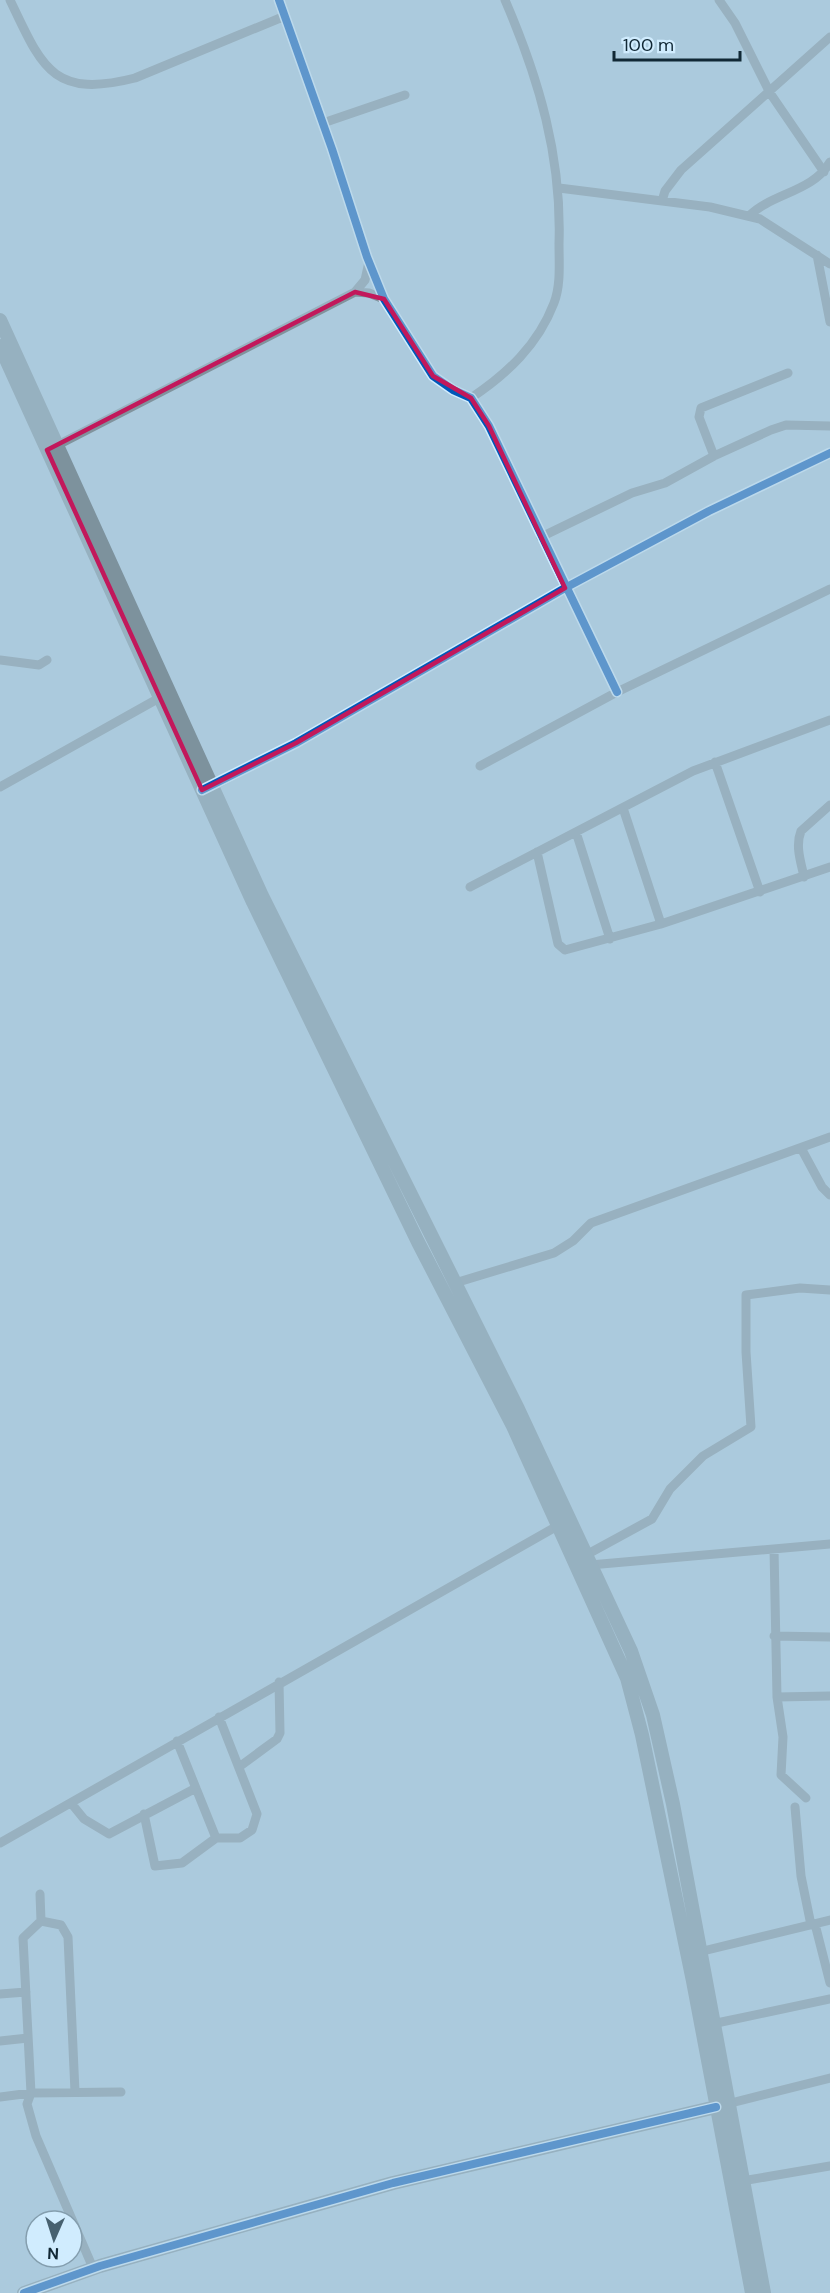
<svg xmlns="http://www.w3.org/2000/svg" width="830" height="2293" viewBox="0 0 830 2293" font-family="'DM Sans',sans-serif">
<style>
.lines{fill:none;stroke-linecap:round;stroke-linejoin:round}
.street{stroke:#81939d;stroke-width:9}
.secondary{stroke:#7d929d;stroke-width:14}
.cycleway-casing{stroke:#d0ecfe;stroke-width:11}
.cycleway{stroke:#0057b8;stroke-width:8}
.marked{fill:none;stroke:#c2185b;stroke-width:4.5;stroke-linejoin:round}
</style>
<rect width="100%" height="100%" fill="#accadd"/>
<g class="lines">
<path class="street" d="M10 0C42 67 52 99 135 78L285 16
M279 0 332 149 367 257 384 299 433 376 453 390 471 398 489 426 617 692
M719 0 735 23 770 93 824 172
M323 123 405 95
M559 188 710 207 760 219 830 264
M662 201 665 191 681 170 830 37
M749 216C772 193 813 192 830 162
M817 255 830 322
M355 292 365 280 369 262
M471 398C507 374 538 345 554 303 561 285 559 263 559 244 562 157 539 79 505 0
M52 448 355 292 369 293 384 299
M714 456 699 417 701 408 788 373
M541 537 632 493 665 483 714 456 771 430 786 425 830 426
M0 660 39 665 47 660
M715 762 760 892
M480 766 617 692 830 589
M0 787 161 697
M209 788 296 743 565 588 709 511 830 453
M623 808 661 924
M576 832 610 939
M537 852 558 944 565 950 661 924 830 867
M804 877C801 862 795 846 801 831L830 805
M470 887 693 771 830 720
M801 1148 822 1187 830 1195
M455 1283 554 1253 573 1241 591 1223 830 1137
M774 1549 777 1697 783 1737 781 1775 806 1798
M586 1555 652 1519 670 1489 703 1456 751 1427 746 1352V1295L800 1288 830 1290
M590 1565 830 1544
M774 1636 830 1637
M777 1697 830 1696
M177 1741 216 1838
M239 1767 277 1739 280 1733 279 1682
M71 1803 84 1819 109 1834 196 1788
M795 1807 801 1876 811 1925
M144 1814 155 1866 182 1863 216 1838H240L252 1830 257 1814 219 1717
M0 1843 559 1525
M40 1894 41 1921
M41 1921 23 1938 31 2093 27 2104 36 2136 93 2268
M41 1921 61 1925 68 1937 75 2092
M815 1924 830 1983
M699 1952 830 1920
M0 1994 26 1992
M712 2024 830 1999
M0 2041 28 2038
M0 2097 31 2093 121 2092
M727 2104 830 2078
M742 2181 830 2166"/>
<path class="secondary" d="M0 320 262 896 518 1409 631 1651 653 1715 673 1804 764 2293
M0 346 253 902 418 1242 513 1426 627 1678 642 1735 693 1981 752 2293
M24 2293 100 2266 393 2183 716 2107"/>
<g class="cycleway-casing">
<path id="cycleway" d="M279 0 332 149 367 257 384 299 433 376 453 390 471 398 489 426 617 692
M202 790 296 743 565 588 709 511 830 453
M24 2293 100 2266 393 2183 716 2107"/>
</g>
<use href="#cycleway" class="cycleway"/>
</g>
<path d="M0 0H830V2293H0ZM355 292 384 299 433 376 471 398 489 426 565 588 296 743 202 790 47 450Z" fill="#accadd" fill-opacity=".55" fill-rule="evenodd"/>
<path class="marked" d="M355 292 384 299 433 376 471 398 489 426 565 588 296 743 202 790 47 450Z"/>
<g transform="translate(54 2239) rotate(183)"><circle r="28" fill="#d0ecfe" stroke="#849eae" stroke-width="1.5"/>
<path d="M0-4.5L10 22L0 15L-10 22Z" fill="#476170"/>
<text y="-9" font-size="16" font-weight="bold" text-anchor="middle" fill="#112835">N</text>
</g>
<path d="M614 51v9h126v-9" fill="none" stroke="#112835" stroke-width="3"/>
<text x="623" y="51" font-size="18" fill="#112835" stroke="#d0ecfe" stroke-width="4.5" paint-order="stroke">100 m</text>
</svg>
